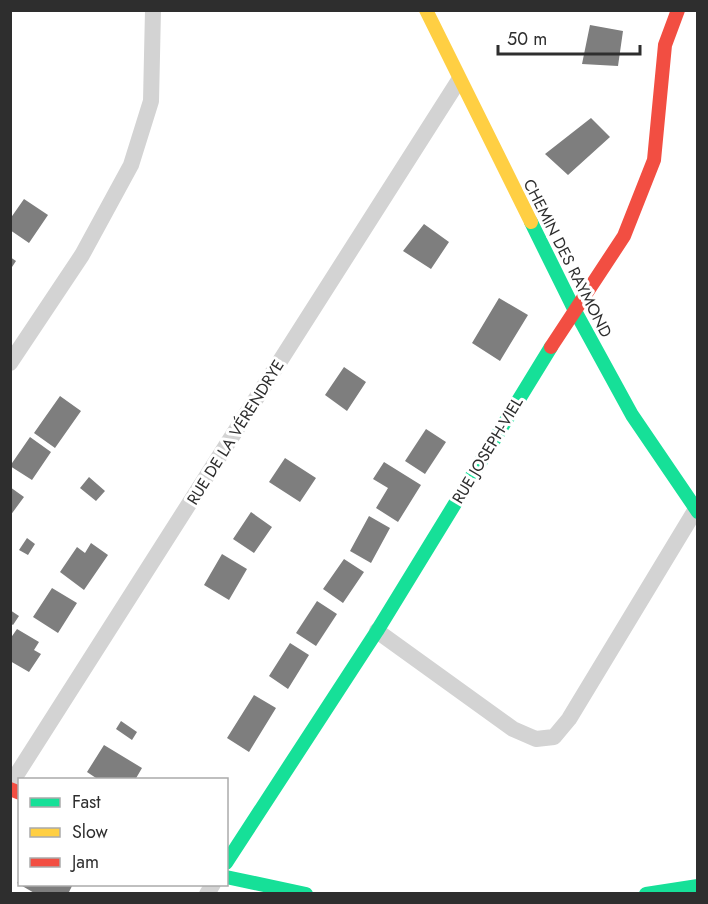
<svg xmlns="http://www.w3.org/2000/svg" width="708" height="904" viewBox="0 0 708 904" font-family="Jost,sans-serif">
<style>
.building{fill:#7e7e7e}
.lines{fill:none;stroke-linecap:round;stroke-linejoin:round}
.street{stroke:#d3d3d3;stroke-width:16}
.fast{stroke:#16e098;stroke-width:14}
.slow{stroke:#ffcf43;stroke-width:14}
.jam{stroke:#f24e42;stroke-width:14}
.labels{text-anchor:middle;stroke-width:6;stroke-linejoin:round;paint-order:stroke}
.street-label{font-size:16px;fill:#2e2e2e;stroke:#fff}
</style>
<rect width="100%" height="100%" fill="#fff"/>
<path class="building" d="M590 25 623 31 618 66 582 64Z
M591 118 610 137 568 175 545 154Z
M24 199 48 215 29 243 10 230V219Z
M424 224 449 242 431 269 403 251Z
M10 257 16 261 10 270Z
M499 298 528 315 500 361 472 343Z
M344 367 366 382 347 411 325 395Z
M60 396 81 411 55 448 34 433Z
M426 429 446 442 425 474 405 461Z
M30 437 51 452 32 480 10 466Z
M285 458 316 478 300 502 269 482Z
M384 462 421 485 398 522 376 508 388 488 373 479Z
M89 477 105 491 96 501 80 488Z
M10 487 24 497 10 516Z
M251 512 272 527 254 553 233 539Z
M369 516 390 528 371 563 350 551Z
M27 538 35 544 28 555 19 550Z
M91 543 108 555 84 590 60 572 77 547 85 553Z
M222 554 247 569 229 600 204 585Z
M344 559 364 572 343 603 323 589Z
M52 588 77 603 58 633 33 617Z
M317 601 337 614 316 646 296 633Z
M10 610 19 616 13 625 10 623Z
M17 629 39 642 34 650 41 654 29 672 10 661V639Z
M290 643 309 655 288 689 269 676Z
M254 695 276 708 249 752 227 738Z
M121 721 137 732 132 740 116 729Z
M104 745 142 768 135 780H99L87 772Z
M20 878V884H73L68 894H36L17 883Z"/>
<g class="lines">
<path class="street" d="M10 363 82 255 131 165 151 101 153 10
M377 631 513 729 536 739 554 737 569 719 696 509
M10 785 459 80
M207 894 213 884"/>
<path class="fast" d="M531 222 574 309 632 415 698 512
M226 863 377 631 551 347
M226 877 306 894
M646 894 698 886"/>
<path class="slow" d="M426 10 531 222"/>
<path class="jam" d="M551 347 624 236 654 160 665 45 678 10
M10 789 20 793"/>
</g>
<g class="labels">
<g class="street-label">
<text transform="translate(568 258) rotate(63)" y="6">CHEMIN DES RAYMOND</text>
<text transform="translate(235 432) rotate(-58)" y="6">RUE DE LA VÉRENDRYE</text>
<text transform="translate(487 450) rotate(-59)" y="6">RUE JOSEPH-VIEL</text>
</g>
</g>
<rect width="708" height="904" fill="none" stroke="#2e2e2e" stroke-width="24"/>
<rect x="18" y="778" width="210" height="108" fill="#ffffff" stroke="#ababab" stroke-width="1.5"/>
<rect x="30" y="798" width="30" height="9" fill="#16e098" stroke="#ababab" stroke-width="1.5"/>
<text x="72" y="808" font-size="18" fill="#2e2e2e">Fast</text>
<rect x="30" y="828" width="30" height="9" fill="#ffcf43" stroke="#ababab" stroke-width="1.5"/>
<text x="72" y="838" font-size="18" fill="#2e2e2e">Slow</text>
<rect x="30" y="858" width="30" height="9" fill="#f24e42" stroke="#ababab" stroke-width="1.5"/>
<text x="72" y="868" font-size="18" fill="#2e2e2e">Jam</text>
<path d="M498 45v9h142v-9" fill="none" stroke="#2e2e2e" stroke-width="3"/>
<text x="507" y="45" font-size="18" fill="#2e2e2e" stroke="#ffffff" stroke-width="4.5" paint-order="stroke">50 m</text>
</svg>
